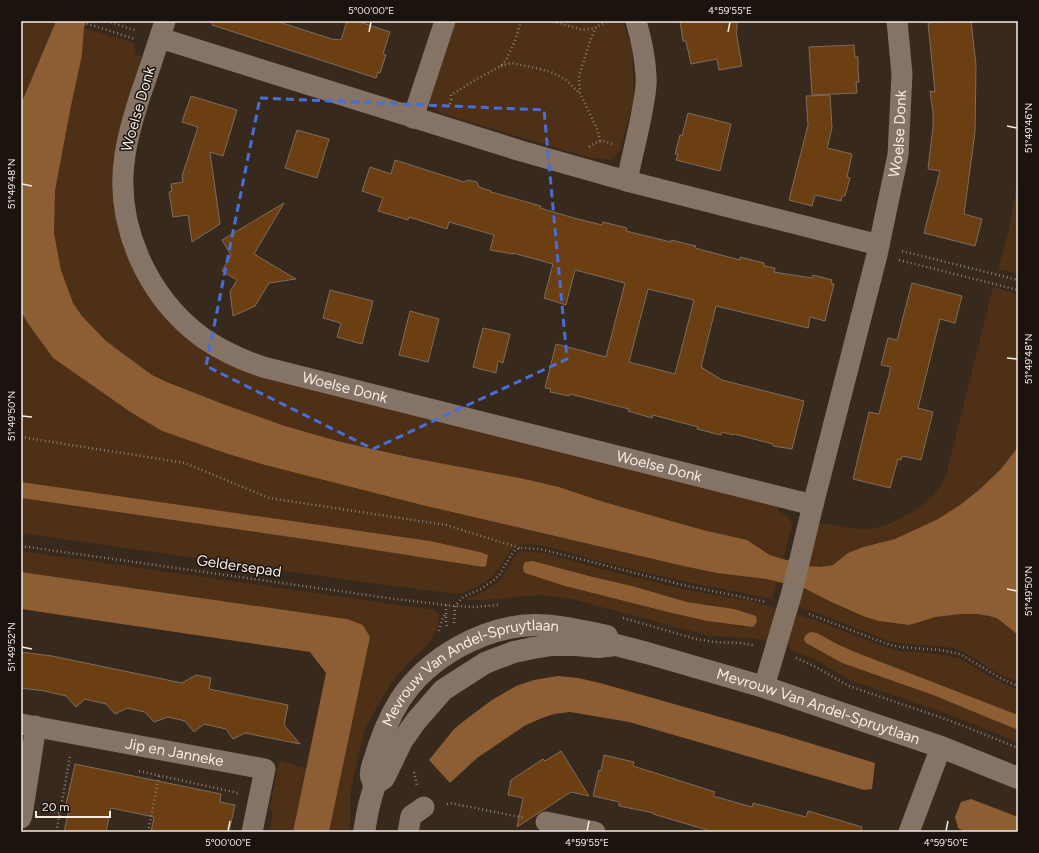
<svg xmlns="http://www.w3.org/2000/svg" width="1039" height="853" viewBox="0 0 1039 853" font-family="Figtree,sans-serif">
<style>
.green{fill:#4e3017;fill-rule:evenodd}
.water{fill:#8d5d33}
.building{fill:#6c3f13;stroke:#7d6c5f;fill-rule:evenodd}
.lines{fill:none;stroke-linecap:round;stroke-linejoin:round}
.path{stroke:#8b7f74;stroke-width:2.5;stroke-dasharray:1 3;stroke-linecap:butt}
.minor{stroke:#857366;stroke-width:21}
.tertiary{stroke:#857366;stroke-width:22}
.marked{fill:none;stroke:#486eda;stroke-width:3;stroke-dasharray:8 5;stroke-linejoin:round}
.ticks{fill:none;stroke:#f6ece4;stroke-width:1.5}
.labels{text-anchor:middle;stroke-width:3;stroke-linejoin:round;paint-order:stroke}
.street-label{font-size:15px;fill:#f6ece4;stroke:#1a130e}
.neatline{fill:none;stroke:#f6ece4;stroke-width:1.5}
.ticks-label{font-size:10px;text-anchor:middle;fill:#f6ece4}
</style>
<rect width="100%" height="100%" fill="#38291d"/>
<path class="green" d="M21 21H56L21 104Z
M453 21H623L632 49 634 98 620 150 611 160 590 158 443 114 431 107 428 97Z
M84 28 134 43 136 55 143 57 115 204 198 345 780 505 779 511 786 516 790 520 792 526 783 559 770 554 747 540 703 530 604 502 559 487 520 478 413 458 341 442 285 426 223 404 152 375 106 341 82 316 73 303 61 270 54 233 55 191 70 111 82 55Z
M1018 176V274L998 269 1009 230Z
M993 287 1018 294V447L1001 469 980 489 960 505 938 519 895 539 863 547 848 553 833 565 820 567 809 566 819 523C834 525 852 530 868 529 892 527 921 509 937 491 941 487 943 480 946 475Z
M21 311 27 322 53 358 162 431 228 454 265 465 422 505 683 566 717 573 766 579 777 582 772 599C743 592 712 588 683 581 652 574 622 567 591 559 573 554 538 541 520 545 507 547 505 562 497 571 487 583 471 592 456 594L370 583 21 533V498L318 541 483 567 480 552 430 541 21 482Z
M21 551 434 610 439 614 438 627 432 638 426 646 407 664 391 683 366 726 360 747 350 796V832H329L370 637 363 625 347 619 21 572Z
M531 551 548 554 602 569 682 589 750 601 778 609 768 640 765 641 753 638 710 636 568 598 541 595 517 597 486 600H468L467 599 483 592 497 583 503 576 514 557 518 553 522 552ZM533 561 593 577 632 586 687 602 719 606 746 627 707 621 565 586Z
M803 588C812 591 821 597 830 602 845 609 862 617 879 621 888 623 899 625 909 625 918 624 926 619 935 617 952 613 980 611 996 619 1004 622 1011 629 1018 635V682C1009 678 999 674 990 669 981 663 972 656 962 651 943 643 914 647 893 642 878 638 864 631 850 626 833 619 816 612 798 607Z
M796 614 829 625 853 635 889 648 900 651 939 654 958 658 978 669 986 675 1018 690V715L855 652 837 644 804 640 806 643 842 663 933 695 1018 730V742L953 716 850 680 816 660 791 650 789 647 788 643Z
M279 761 306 768 293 832H269L273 814 270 808Z"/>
<path class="water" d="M56 21H86L84 28 82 55 70 111 55 191 54 233 61 270 73 303 82 316 106 341 152 375 167 382 223 404 285 426 341 442 413 458 520 478 559 487 604 502 703 530 747 540 770 555 783 559 809 566 820 567 833 565 848 553 863 547 895 539 938 519 960 505 980 489 1001 469 1018 447V635L1002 622 996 618 989 616 977 614H961L935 617 920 622 909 625 878 621 863 616 831 602 804 588 766 579 717 573 683 566 422 505 265 465 228 454 162 431 132 413 53 358 27 322 21 311V104Z
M21 482 430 541 480 552 488 555 486 566 483 567 318 541 21 498Z
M533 561 593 577 632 586 687 602 734 609 756 616 757 622 753 627 707 621 672 613 565 586 525 573C522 569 523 566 525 562Z
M21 572 347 619 363 625 370 637 329 832H293L326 673 310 652 21 609Z
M811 632 817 633 837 644 855 652 1018 715V730L933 695 842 663 806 643 804 640C805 635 806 634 811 632Z
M558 676 578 678 600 683 780 734 875 763 872 789 864 790 629 722 570 712 554 714 542 718 526 725 477 758 450 783 429 760 454 729 469 717 492 700 516 686 534 680Z
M971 799 1018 817V832H965L958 828 955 817 961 802Z"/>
<path class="building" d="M212 21H276L335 40V39L341 40 347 21H357L390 32 383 54 386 55 380 73 378 72 376 78 212 25Z
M680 21H737V30L736 31 742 66 719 70 717 59 691 64 686 41H683Z
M949 21H971L976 65 975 132 964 214 982 219 975 246 924 233 940 171 928 169 933 127V113L930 91 935 92 928 23Z
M854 45 855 57H858V69L859 82H856L857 93 812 95 809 47Z
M830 95 832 128 827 148 852 154 847 177 850 178 845 196H842L841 201 815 195 812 206 789 200 808 125 806 96Z
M191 96 237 110 223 156 210 152 220 224 192 242 188 215 173 217 169 192 172 191 171 184 183 182 182 176 198 127 182 122Z
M688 113 731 124 720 171 676 160 678 154H675L680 135 682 136Z
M297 130 329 139 317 178 285 168Z
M395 160 464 182 468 180 477 182 479 187 491 191V192L541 206 540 208 574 218 602 225 603 222 627 228 626 231 671 242V240L696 246 695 248 740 260V257L764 263V266L775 268 774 272 812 278 813 275 832 280 831 283 834 284 825 321 810 317 808 328 716 306 701 367 722 380 804 401 792 449 773 446V444L734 434 733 435 722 432 721 435 697 429 698 427 653 415 652 418 628 411 629 409 570 394 569 396 550 392 551 389 545 388 556 344 606 357 625 283 575 270 566 305 544 298 553 264 513 253V254L490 250 494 235 449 222 447 229 409 217 408 220 378 211 383 198 362 191 370 167 391 174ZM648 289 694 300 675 374 629 362Z
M284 203 254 254 296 279 269 283 255 306 233 316 230 292 237 280 222 271 231 255 222 240Z
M912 283 962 296 955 323 940 319 918 408 933 412 921 460 902 456 901 460 898 459 890 488 853 479 869 412 879 414 891 367 881 365 888 338 897 340Z
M330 290 373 301 362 344 337 337 341 323 323 318Z
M410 311 439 319 428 362 399 355Z
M483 328 510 334 503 363 498 361 496 373 473 367Z
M21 652 52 656 182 683 196 675 211 678 209 689 288 705 284 725 300 744 245 733 233 739 226 729 204 724 194 732 185 721 168 717 154 722 145 712 127 708 115 714 106 704 85 699 76 707 66 696 45 691 21 688Z
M561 751 589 796 571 792 517 827 523 798 508 795 511 780 543 759 545 761Z
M604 755 634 762 633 766 715 792 713 796 752 807 753 803 806 817 808 811 862 827 861 832H714L653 814 654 813 619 806V802L593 796 599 770 601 771Z
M75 764 221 794 220 802 235 805 229 832H151L154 817 111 808 106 832H64L69 810 65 809Z"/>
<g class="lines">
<path class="path" d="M79 21 135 39
M107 21 137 31
M553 21 569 26 583 30 596 28
M501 66 511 63 536 68 551 72 566 80 579 93
M450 104 451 100V95L477 79 501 66 506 60 515 41 521 21
M600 141 598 131 580 93 579 76 590 41 596 27 608 21
M589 147C597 141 603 139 612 144
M902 251 1018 280
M899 260 1018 290
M21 437 185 463 269 498 446 525 520 548
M21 546 395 599 455 606 474 607 498 605
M446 605V622L447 627
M809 614 890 645 901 647 940 650 960 654 1002 679 1018 686
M623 618 696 639 714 642 739 643 753 645
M454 623 455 606 463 597 481 589 494 580 500 574 511 555 515 550 521 548H525L538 549 548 551 683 585 766 602
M439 631 442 620 446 613
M796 658 812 665 849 686 951 721 1018 748
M139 771 238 793
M414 772 417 785
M447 804 450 803 525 818
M46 811 60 813 56 832
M60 813 70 756
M148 832 159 776"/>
<g class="minor">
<path id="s1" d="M165 21C157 46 149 71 140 96 134 115 128 134 125 155 114 224 147 297 203 338 222 351 242 360 263 367L813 505"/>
<path d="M160 38 521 151 627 181 879 245"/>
<path d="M413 118 445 21"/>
<path d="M627 181C632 155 639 131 643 106 645 96 647 85 646 75 645 58 641 38 636 21"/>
<path id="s2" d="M764 687 792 592 813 505 877 255 898 155 902 74 897 21"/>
<path id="s3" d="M21 724 265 769 252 832"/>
<path d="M21 818 22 815 36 726"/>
<path d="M546 822 595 832"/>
<path d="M408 832 411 816 424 807"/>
<path d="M909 832 941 747"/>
</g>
<g class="tertiary">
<path id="s4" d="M374 785 384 778 402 741 416 721 443 690 485 663 495 659 514 652 533 648 552 645H576L598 647 616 645 647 653 764 687 941 747 1018 778"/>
<path id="s5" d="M364 832C366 822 367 812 370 802 371 797 374 790 374 785 374 782 371 779 371 776 370 772 372 766 374 761 380 740 388 719 400 700 428 657 484 626 535 625 559 625 583 631 607 636"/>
</g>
</g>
<path class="marked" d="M260 98 544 110 567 359 373 449 206 366Z"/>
<path class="ticks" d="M369 32 371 22M728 32 730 22M1007 126 1017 128M22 184 32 186M1007 358 1017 359M22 416 32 417M1007 589 1017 591M22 647 32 649M228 831 230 821M587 831 589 821M946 831 948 821"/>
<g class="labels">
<g class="street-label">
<text transform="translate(138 109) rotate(-74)" y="5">Woelse Donk</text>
<text dy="5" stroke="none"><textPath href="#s2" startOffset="570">Woelse Donk</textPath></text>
<text dy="5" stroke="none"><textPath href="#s1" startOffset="500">Woelse Donk</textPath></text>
<text dy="5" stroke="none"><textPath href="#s1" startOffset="824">Woelse Donk</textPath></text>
<text transform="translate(239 566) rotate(8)" y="5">Geldersepad</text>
<text dy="5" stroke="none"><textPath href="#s5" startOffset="217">Mevrouw Van Andel-Spruytlaan</textPath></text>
<text dy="5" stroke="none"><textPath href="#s4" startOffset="514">Mevrouw Van Andel-Spruytlaan</textPath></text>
<text dy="5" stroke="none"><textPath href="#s3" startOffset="156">Jip en Janneke</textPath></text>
</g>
</g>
<rect width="1039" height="853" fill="none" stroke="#1a130e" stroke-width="44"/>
<path d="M36 811v6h74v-6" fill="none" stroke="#f6ece4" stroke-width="2"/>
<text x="42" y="811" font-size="12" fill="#f6ece4" stroke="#1a130e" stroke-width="3" paint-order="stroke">20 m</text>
<rect x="22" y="22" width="995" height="809" class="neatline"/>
<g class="ticks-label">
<text x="371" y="14">5°00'00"E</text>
<text x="730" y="14">4°59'55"E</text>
<text transform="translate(1028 128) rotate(-90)" y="4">51°49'46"N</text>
<text transform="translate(11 184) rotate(-90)" y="4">51°49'48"N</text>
<text transform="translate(1028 359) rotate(-90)" y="4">51°49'48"N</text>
<text transform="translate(11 416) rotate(-90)" y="4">51°49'50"N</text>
<text transform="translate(1028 591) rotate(-90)" y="4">51°49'50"N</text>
<text transform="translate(11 647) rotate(-90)" y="4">51°49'52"N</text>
<text x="228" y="846">5°00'00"E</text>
<text x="587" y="846">4°59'55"E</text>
<text x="946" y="846">4°59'50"E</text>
</g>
</svg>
